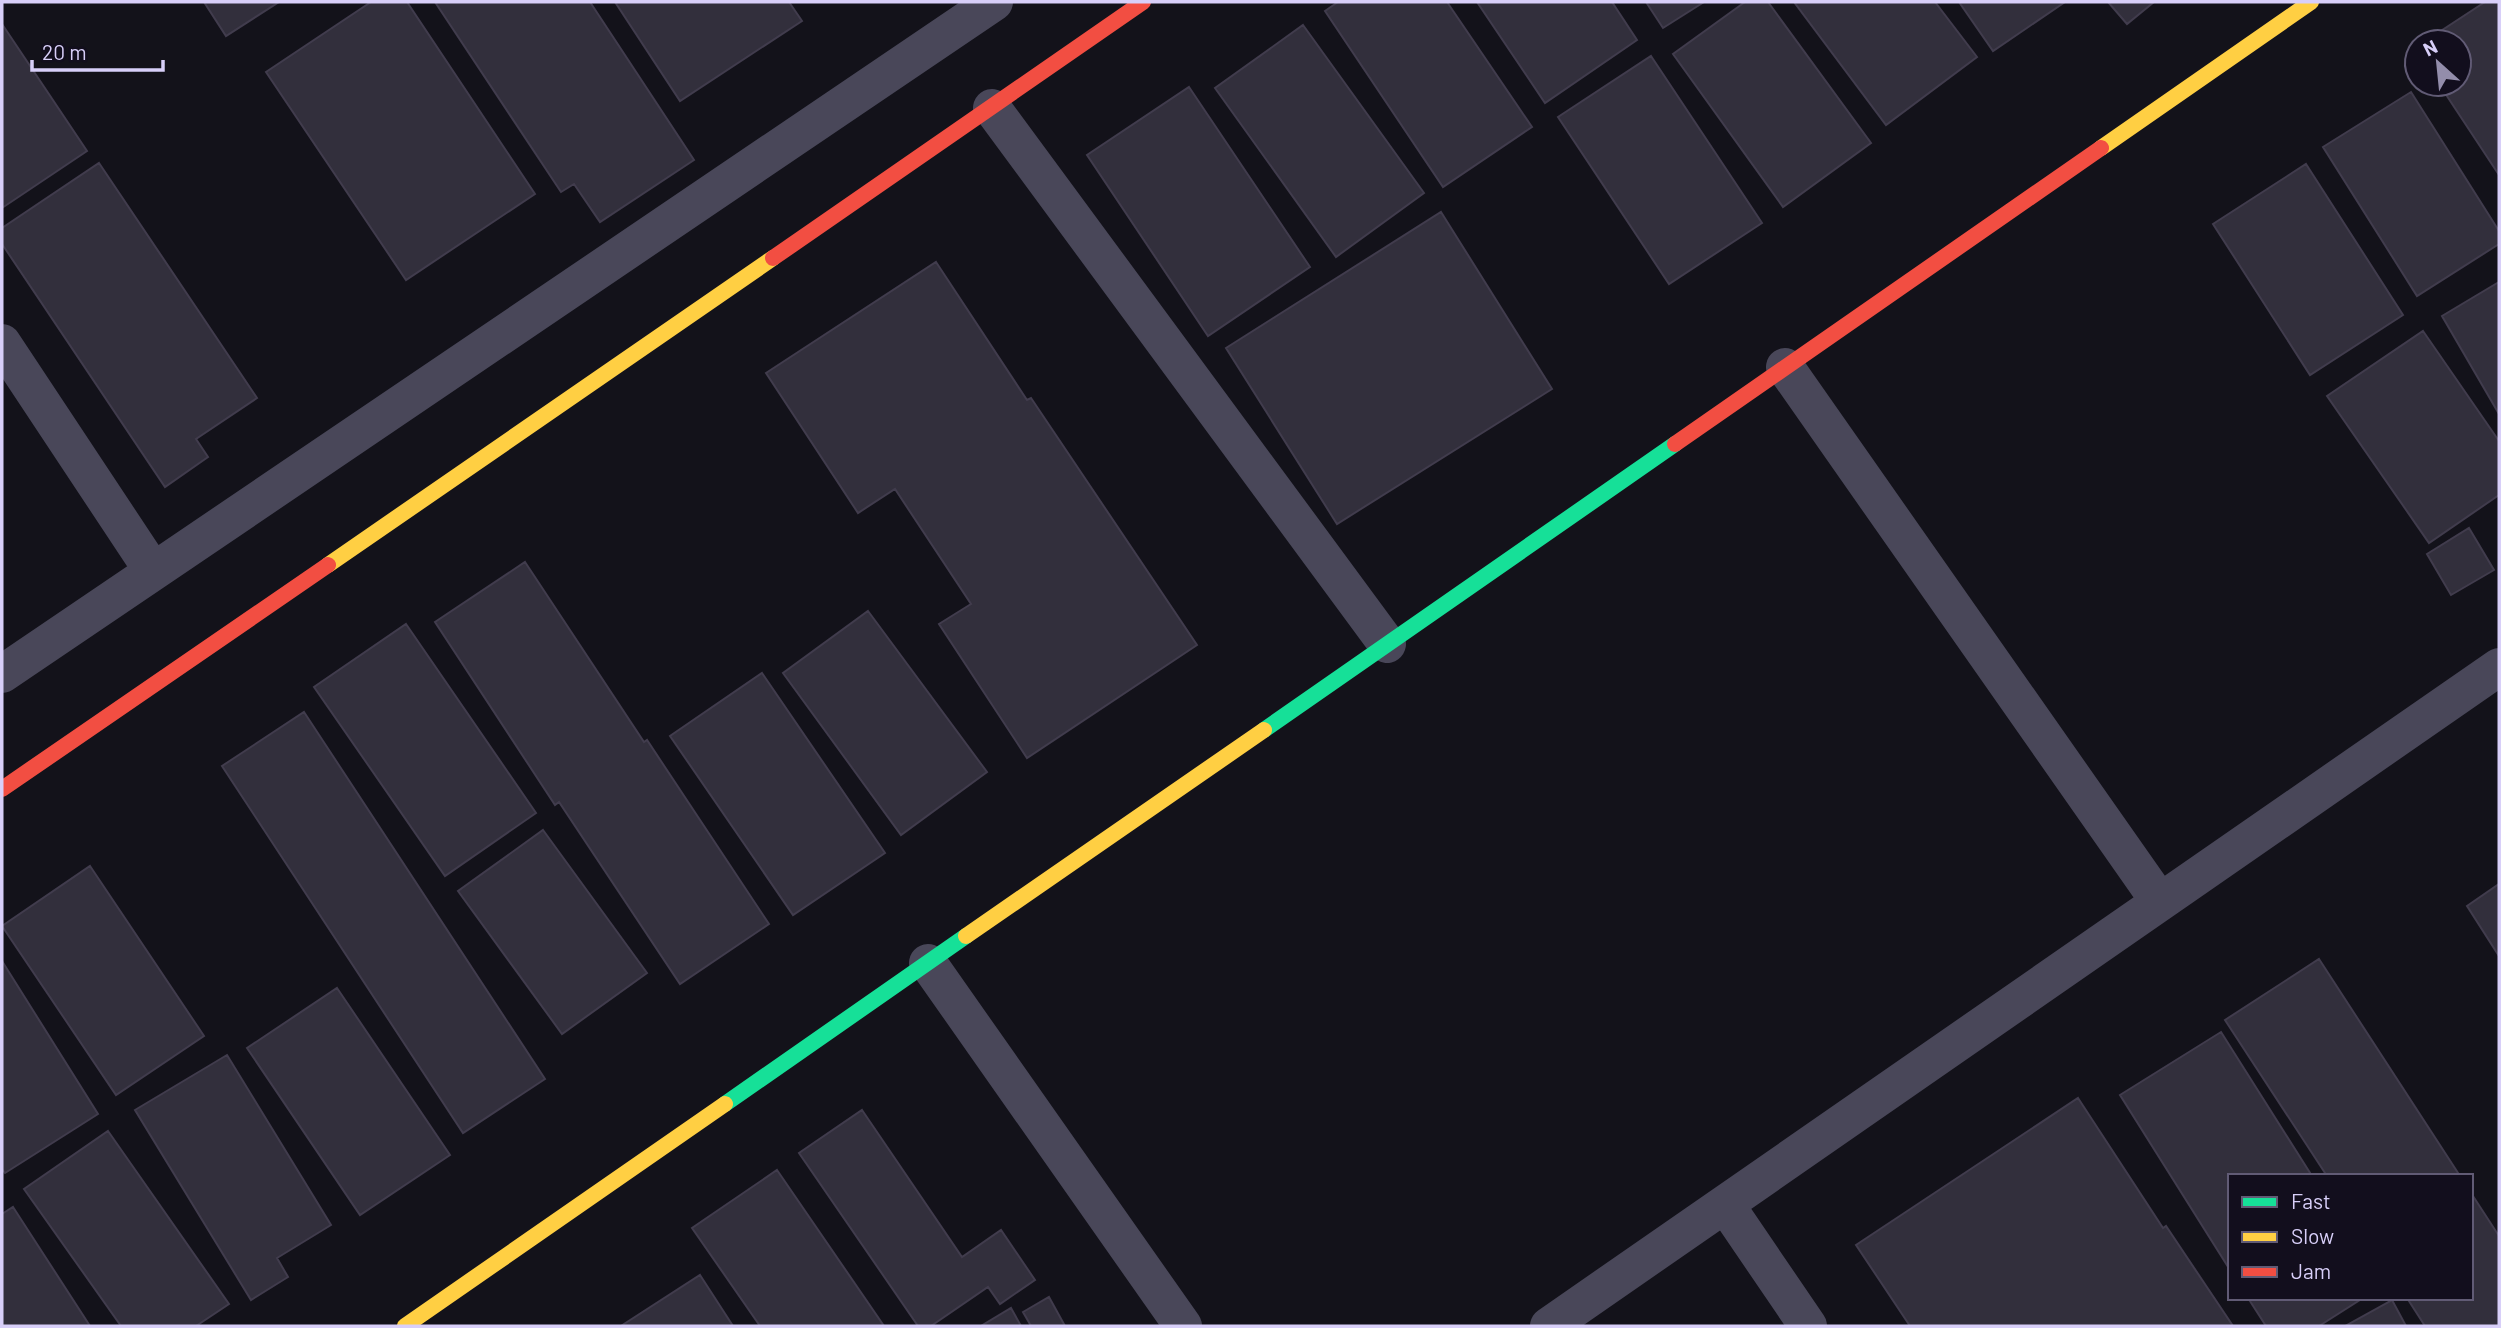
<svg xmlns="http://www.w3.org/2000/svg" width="2501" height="1328" viewBox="0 0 2501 1328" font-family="Barlow,sans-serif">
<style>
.building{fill:#322f3c;stroke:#413c4d;stroke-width:2}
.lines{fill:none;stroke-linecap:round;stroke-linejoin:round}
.street{stroke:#494759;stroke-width:38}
.fast{stroke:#16e098;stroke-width:16}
.slow{stroke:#ffcf43;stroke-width:16}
.jam{stroke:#f24e42;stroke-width:16}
</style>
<rect width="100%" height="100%" fill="#13121a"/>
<path class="building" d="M204 2H279L226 36Z
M371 2H407L535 194 406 280 266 72Z
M435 2H590L694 160 600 222 574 184 561 192Z
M615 2H789L802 21 680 101Z
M1338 2H1447L1532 127 1443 187 1325 11Z
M1477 2H1612L1637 40 1545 103Z
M1646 2H1704L1663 28Z
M1745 2H1768L1871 143 1783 207 1673 54Z
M1794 2H1935L1977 57 1886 125Z
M1959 2H2065L1993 51Z
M2108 2H2154L2127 24Z
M2485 2H2499V175L2439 84H2459V42H2424Z
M2 24 87 151 2 208Z
M1303 25 1424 193 1336 257 1215 88Z
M1651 56 1762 223 1669 284 1558 117Z
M1189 87 1310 267 1208 336 1087 155Z
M2411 92 2499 231V244L2417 296 2323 147Z
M99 163 257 398 196 439 208 457 165 487 2 244V228Z
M2306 164 2403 315 2310 375 2213 224Z
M1441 212 1552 389 1337 524 1226 348Z
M936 262 1027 400 1031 398 1197 645 1027 758 939 624 971 604 895 489 858 513 766 373Z
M2499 282V414L2442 316Z
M2423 331 2499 441V495L2429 543 2327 396Z
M2469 528 2494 570 2451 595 2427 554Z
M525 562 644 742 647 740 769 924 680 984 559 802 555 805 435 622Z
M868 611 987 772 901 835 783 673Z
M406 624 536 813 445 876 314 687Z
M762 673 885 853 793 915 670 736Z
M304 712 545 1079 463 1133 222 766Z
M543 830 647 973 562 1034 458 891Z
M90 866 204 1036 116 1095 2 926Z
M2499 884V956L2467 906Z
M2319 959 2460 1176H2327L2225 1020Z
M2 961 98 1114 5 1173 2 1169Z
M337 988 450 1155 360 1215 247 1048Z
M2221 1032 2312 1176H2230V1270L2120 1095Z
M227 1055 331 1225 277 1258 288 1277 251 1300 135 1110Z
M2078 1098 2163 1228 2166 1226 2233 1326H1910L1856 1245Z
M862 1110 962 1257 1001 1230 1035 1280 1000 1304 988 1287 931 1326H918L799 1153Z
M108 1131 229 1304 196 1326H121L24 1189Z
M777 1170 884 1326H760L692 1228Z
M2471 1193 2499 1236V1326H2425L2407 1298H2471Z
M13 1207 90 1326H2V1214Z
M700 1275 733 1326H621Z
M1049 1297 1065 1326H1031L1023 1312Z
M2248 1298H2363L2319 1326H2266Z
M2392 1300 2406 1326H2345Z
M1011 1308 1021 1326H981Z"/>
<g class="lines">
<path class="street" d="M992 108 1387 644
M2 343 153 571
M1785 367 2160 902
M2 674 994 2
M928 963 1183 1326
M1725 1204 1808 1326
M1549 1326 2499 667"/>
<path class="fast" d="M1264 730 1675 444
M725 1104 966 936"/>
<path class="slow" d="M2101 148 2311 2
M328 565 773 258
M966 936 1264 730
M405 1326 725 1104"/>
<path class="jam" d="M773 258 1143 2
M1675 444 2101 148
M2 789 328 565"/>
</g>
<rect width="2501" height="1328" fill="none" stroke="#d8cff9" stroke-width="7"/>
<rect x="2228" y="1174" width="245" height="126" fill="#120e1d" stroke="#615b75" stroke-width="2"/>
<rect x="2242" y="1197" width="35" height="10" fill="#16e098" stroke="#615b75" stroke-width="2"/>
<text x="2291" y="1209" font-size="21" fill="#d8cff9">Fast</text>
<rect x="2242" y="1232" width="35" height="10" fill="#ffcf43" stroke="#615b75" stroke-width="2"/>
<text x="2291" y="1244" font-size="21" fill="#d8cff9">Slow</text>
<rect x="2242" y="1267" width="35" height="10" fill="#f24e42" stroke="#615b75" stroke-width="2"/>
<text x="2291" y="1279" font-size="21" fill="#d8cff9">Jam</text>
<g transform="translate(2438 63) rotate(333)"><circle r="33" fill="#120e1d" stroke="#615b75" stroke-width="2"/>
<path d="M0-5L12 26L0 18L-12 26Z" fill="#938dab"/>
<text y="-10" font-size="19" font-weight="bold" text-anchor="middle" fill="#d8cff9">N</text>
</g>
<path d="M32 60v10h131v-10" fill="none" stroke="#d8cff9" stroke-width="3.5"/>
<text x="42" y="60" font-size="21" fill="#d8cff9" stroke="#120e1d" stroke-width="5" paint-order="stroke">20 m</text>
</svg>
